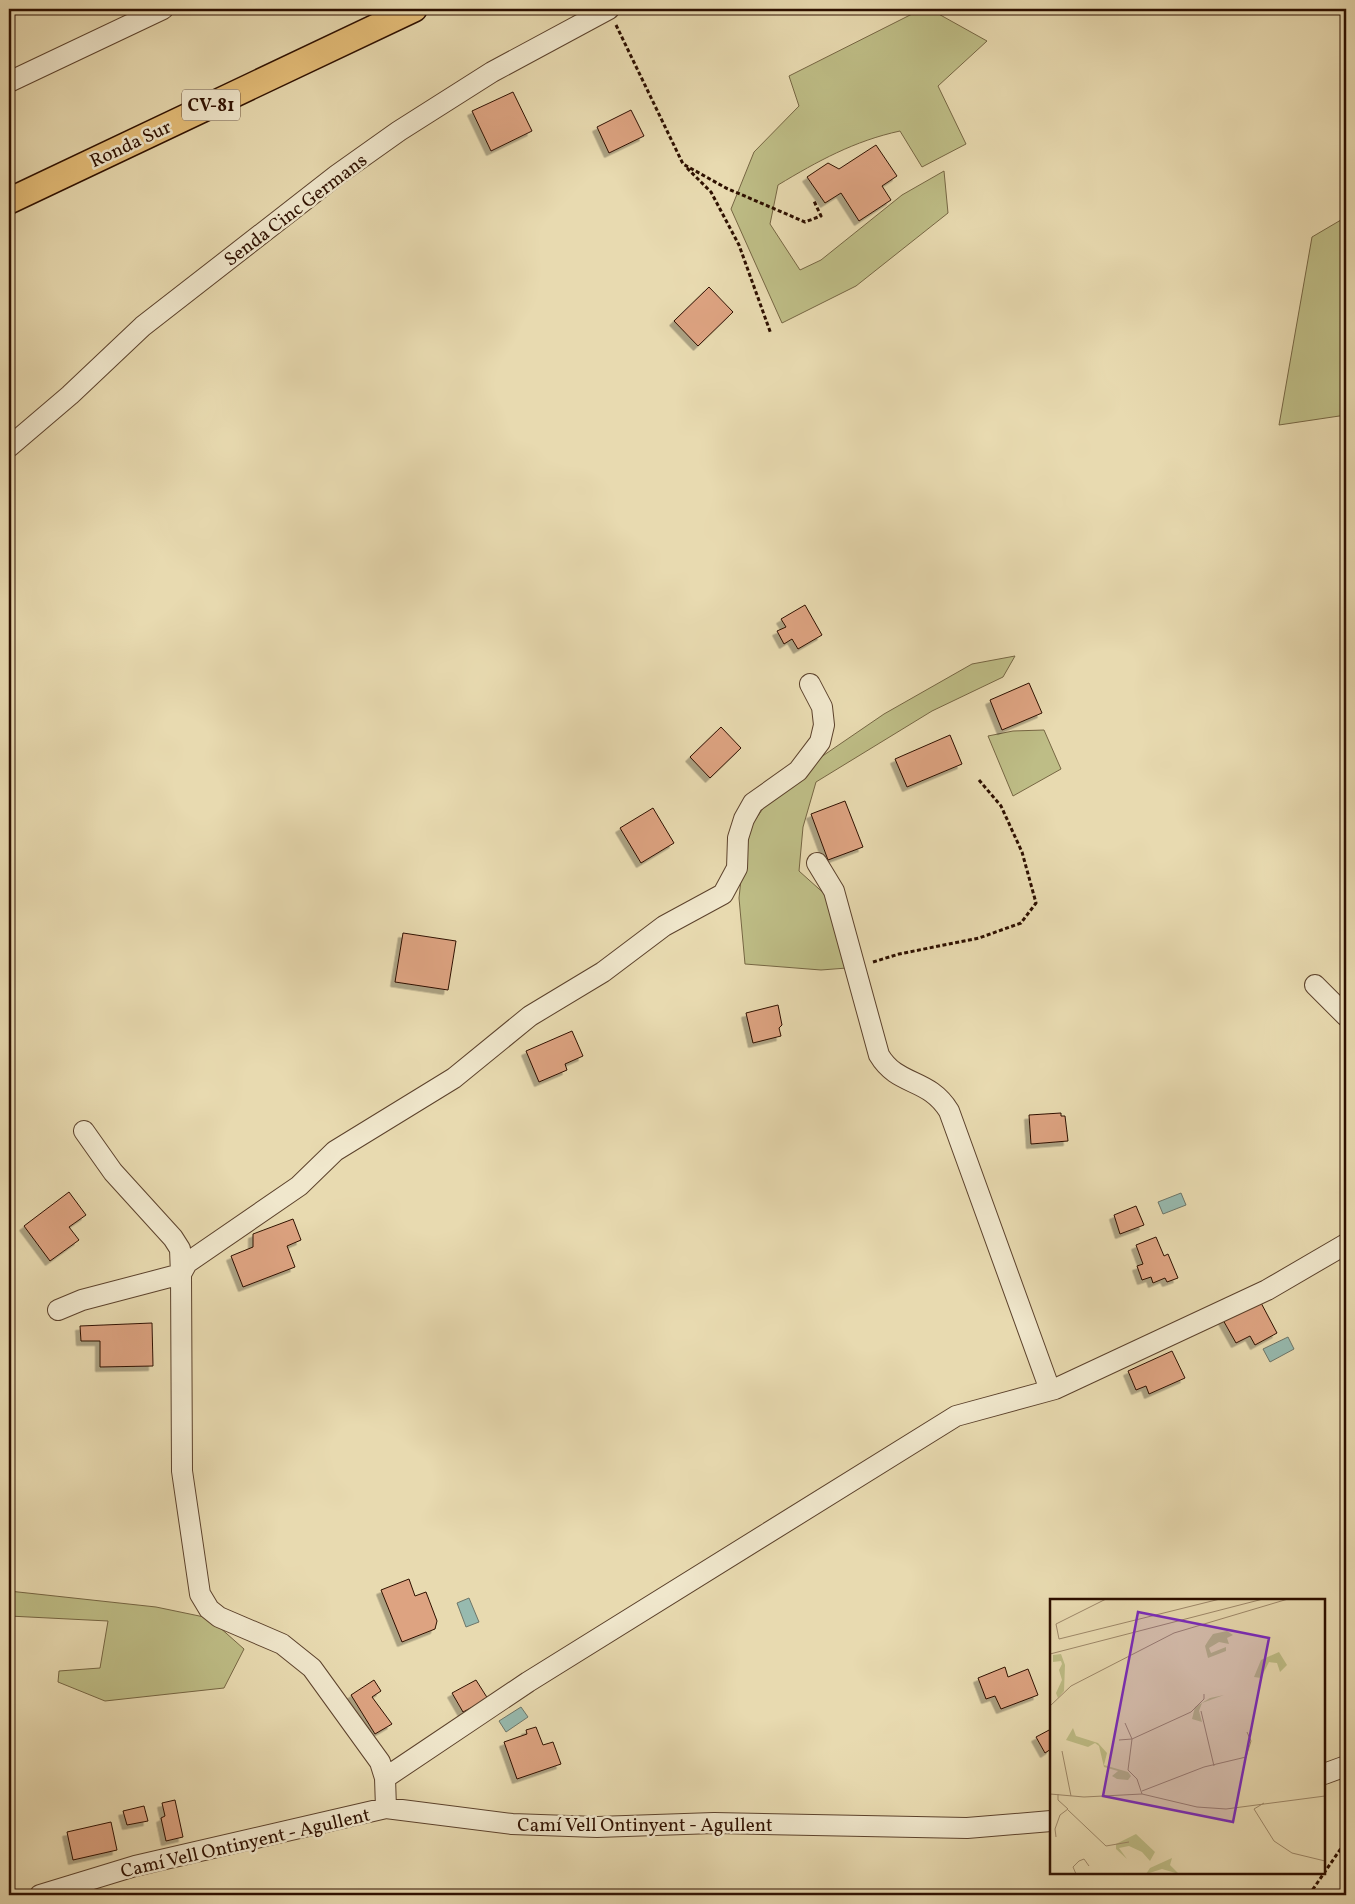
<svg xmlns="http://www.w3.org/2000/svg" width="1355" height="1904" viewBox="0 0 1355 1904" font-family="Vollkorn,serif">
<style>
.green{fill:#bebd86;stroke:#766643}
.water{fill:#97baaf;stroke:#6d7669}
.building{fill:#dda381;stroke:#2e1000;filter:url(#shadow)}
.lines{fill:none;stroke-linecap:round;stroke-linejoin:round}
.minor-casing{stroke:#5c422c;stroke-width:22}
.major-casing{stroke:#2e1000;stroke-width:28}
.path{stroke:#2e1000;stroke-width:3;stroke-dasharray:4 2.5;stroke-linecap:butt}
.minor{stroke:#f0e7cc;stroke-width:20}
.major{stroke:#e4bd78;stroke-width:25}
.rail{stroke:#2e1000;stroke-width:4;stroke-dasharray:9 9;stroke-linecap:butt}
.labels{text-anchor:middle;stroke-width:5;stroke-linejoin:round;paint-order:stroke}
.shield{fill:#f0e7cc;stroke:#68503d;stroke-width:1}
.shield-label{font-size:18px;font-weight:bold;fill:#2e1000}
.street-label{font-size:19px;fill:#2e1000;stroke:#f0e7cc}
.inset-road{fill:none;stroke:#9e896a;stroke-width:1}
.view{fill:#7b2cbf;fill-opacity:0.15;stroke:#7b2cbf;stroke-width:2.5}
.inset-edge{fill:none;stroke:#2e1000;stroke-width:2.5}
</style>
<defs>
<filter id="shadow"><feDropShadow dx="-4.5" dy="4.5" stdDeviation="0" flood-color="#0004"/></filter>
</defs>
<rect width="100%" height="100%" fill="#e8dab0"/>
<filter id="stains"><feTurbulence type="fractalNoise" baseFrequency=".004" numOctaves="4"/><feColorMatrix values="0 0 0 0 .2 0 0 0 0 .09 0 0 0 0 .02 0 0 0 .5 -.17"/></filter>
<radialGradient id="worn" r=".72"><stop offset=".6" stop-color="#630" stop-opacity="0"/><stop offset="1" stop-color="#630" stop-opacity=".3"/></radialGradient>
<path class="green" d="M922 9 935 12 987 41 938 86 966 144 922 167 900 131C854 141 818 161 778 185L770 224 800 270 821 260 902 195 944 171 948 213 856 286 782 323 731 209 754 152 799 106 789 76Z
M1346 217V415L1279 425 1312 237Z
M1015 656 1003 677 932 711 816 782 803 827 799 871 828 897 847 968 821 970 745 964 739 898 746 833 771 797 824 755 884 714 972 664Z
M1044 730 1061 769 1013 796 988 736 1013 731Z
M9 1591 156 1607 209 1618 244 1649 224 1688 105 1701 58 1682 59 1671 100 1668 108 1621 9 1616Z"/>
<path class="water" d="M1181 1193 1186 1205 1163 1214 1158 1202Z
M1288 1337 1294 1349 1270 1362 1263 1349Z
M469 1598 479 1622 466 1627 457 1603Z
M521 1707 528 1717 506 1732 499 1721Z"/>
<path class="building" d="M513 92 532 131 491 151 472 111Z
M631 110 644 136 609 153 597 127Z
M876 145 897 176 882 186 891 200 859 221 841 193 825 203 807 177 828 163 839 169Z
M709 287 733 312 698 346 674 321Z
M805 605 822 635 798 649 792 639 784 644 777 631 786 627 781 619Z
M1029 683 1042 713 1002 730 990 700Z
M721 727 741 748 710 778 690 757Z
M950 735 962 764 907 787 895 759Z
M845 801 863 847 828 860 811 814Z
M653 808 674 843 641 863 620 828Z
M403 933 456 941 448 990 395 982Z
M778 1005 782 1025 779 1028 781 1036 753 1043 746 1013Z
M572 1031 583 1056 565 1064 567 1070 539 1082 526 1051Z
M1061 1113V1116H1065L1068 1141 1031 1144 1029 1115Z
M69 1192 86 1215 69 1227 79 1240 50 1261 24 1226Z
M1136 1206 1144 1225 1120 1234 1114 1215Z
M293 1219 301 1240 287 1246 295 1267 243 1287 231 1256 253 1247V1234Z
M1156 1237 1164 1256 1168 1254 1178 1278 1167 1282 1165 1278 1153 1283 1151 1277 1142 1280 1137 1266 1143 1264 1136 1245Z
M1260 1301 1277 1333 1255 1345 1250 1336 1236 1343 1223 1320Z
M152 1323 153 1366 100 1367V1341H81L80 1326Z
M1172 1351 1185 1378 1149 1394 1146 1386 1136 1390 1128 1371Z
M409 1579 415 1596 426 1592 437 1621 435 1629 402 1642 381 1590Z
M1005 1667 1008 1677 1028 1669 1038 1695 1001 1709 995 1696 986 1699 978 1678Z
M374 1680 381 1691 372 1697 392 1724 375 1734 351 1695Z
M476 1680 488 1699 463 1712 452 1693Z
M536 1727 543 1745 553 1742 561 1764 517 1779 504 1742 527 1734 526 1730Z
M1051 1729V1749L1045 1753 1036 1737Z
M175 1800 183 1837 166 1841 161 1818 165 1816 162 1803Z
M144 1806 148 1821 127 1825 123 1811Z
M111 1822 117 1850 73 1860 67 1832Z"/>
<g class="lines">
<g class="minor-casing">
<path id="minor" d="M9 82 163 9
M9 447 70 395 143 326 337 175 399 131 492 72 609 9
M817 863 834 891 879 1055C898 1087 928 1077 949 1111L1050 1390
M1315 985 1346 1016
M58 1310 82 1300 181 1274 180 1249 173 1238 113 1172 84 1131
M1324 1774 1346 1766
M385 1778 528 1682 956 1416 1055 1389 1267 1290 1346 1244
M386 1808 385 1778 380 1762 312 1668 282 1644 219 1617 209 1609 200 1594 182 1471 181 1274 187 1263 299 1186 335 1151 454 1078 530 1016 603 972 664 926 723 894 737 868 738 838 744 819 753 803 798 771 820 742 824 725 822 707 810 684
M40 1895 135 1866 386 1808 512 1824 597 1827 714 1823 967 1828 1051 1821"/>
</g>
<g class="major-casing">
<path id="major" d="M9 201 414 9"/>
</g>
<path class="path" d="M616 25 683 164 726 188 805 222 821 216 814 201
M687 168 711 192 739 245 771 334
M873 962 899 954 979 938 1021 923 1036 903 1022 852 1001 806 979 780
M1309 1895 1346 1841"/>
<use href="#minor" class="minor"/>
<use href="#major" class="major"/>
<path class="rail" d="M1342 1895 1346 1889"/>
</g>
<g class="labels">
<rect class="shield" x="182" y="89.5" width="58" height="31" rx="4"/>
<g class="shield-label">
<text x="211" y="111">CV-81</text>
</g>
<g class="street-label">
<text transform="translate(130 143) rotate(-25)" y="7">Ronda Sur</text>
<text transform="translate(295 209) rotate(-37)" y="7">Senda Cinc Germans</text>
<text x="645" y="1831">Camí Vell Ontinyent - Agullent</text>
<text transform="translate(245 1842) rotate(-13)" y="7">Camí Vell Ontinyent - Agullent</text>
</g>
</g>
<g transform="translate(1050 1599)">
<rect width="275" height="275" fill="#e8dab0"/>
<path d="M177 32 183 36 177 39 179 45 169 43 159 49 161 54 176 48V52L158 59 155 47 158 42 163 35ZM229 53 237 66 230 73 227 64 219 63 211 79 204 78 211 61ZM11 55 15 66 14 92 8 99 6 94 12 81 9 71 12 65 11 62 3 63V56ZM174 96 152 104 149 112 152 123 142 120 145 108 160 99ZM23 129 26 137 48 144 57 154 54 166 78 173 81 177 78 181 67 180 62 177 68 172 54 168 49 147 45 144 38 148 16 141ZM86 235 105 253 100 262 92 253 79 247 69 249 77 260 66 250V245ZM122 259 120 266 129 275 112 270 96 275 100 269Z" fill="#bebd86"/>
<path class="inset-road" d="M56 0 6 25 9 40 170 0M0 55 213 0M0 107 21 87 124 34 238 0M151 112 164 167M69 141 82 140 75 124M12 152 21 197M92 192 154 168 196 158 201 142 197 133M0 195 34 198 92 195 147 208 176 210 275 197M92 195 87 180 78 171 82 140 141 113 154 100V95M214 204 204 210 224 242 242 254 275 262M18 211 56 247 79 243M6 238 5 230 10 216 18 210 8 201V195M26 275 23 268 29 262 34 260 39 267"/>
<path class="view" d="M88 13 219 39 183 223 53 197Z"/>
<rect width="275" height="275" class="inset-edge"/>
</g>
<rect width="1355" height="1904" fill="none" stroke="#e8dab0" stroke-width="30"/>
<rect x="10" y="10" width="1335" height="1884" fill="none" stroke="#2e1000" stroke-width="2.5"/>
<rect x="15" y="15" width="1325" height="1874" fill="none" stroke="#2e1000"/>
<rect width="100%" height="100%" filter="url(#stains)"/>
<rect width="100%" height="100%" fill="url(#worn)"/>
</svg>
